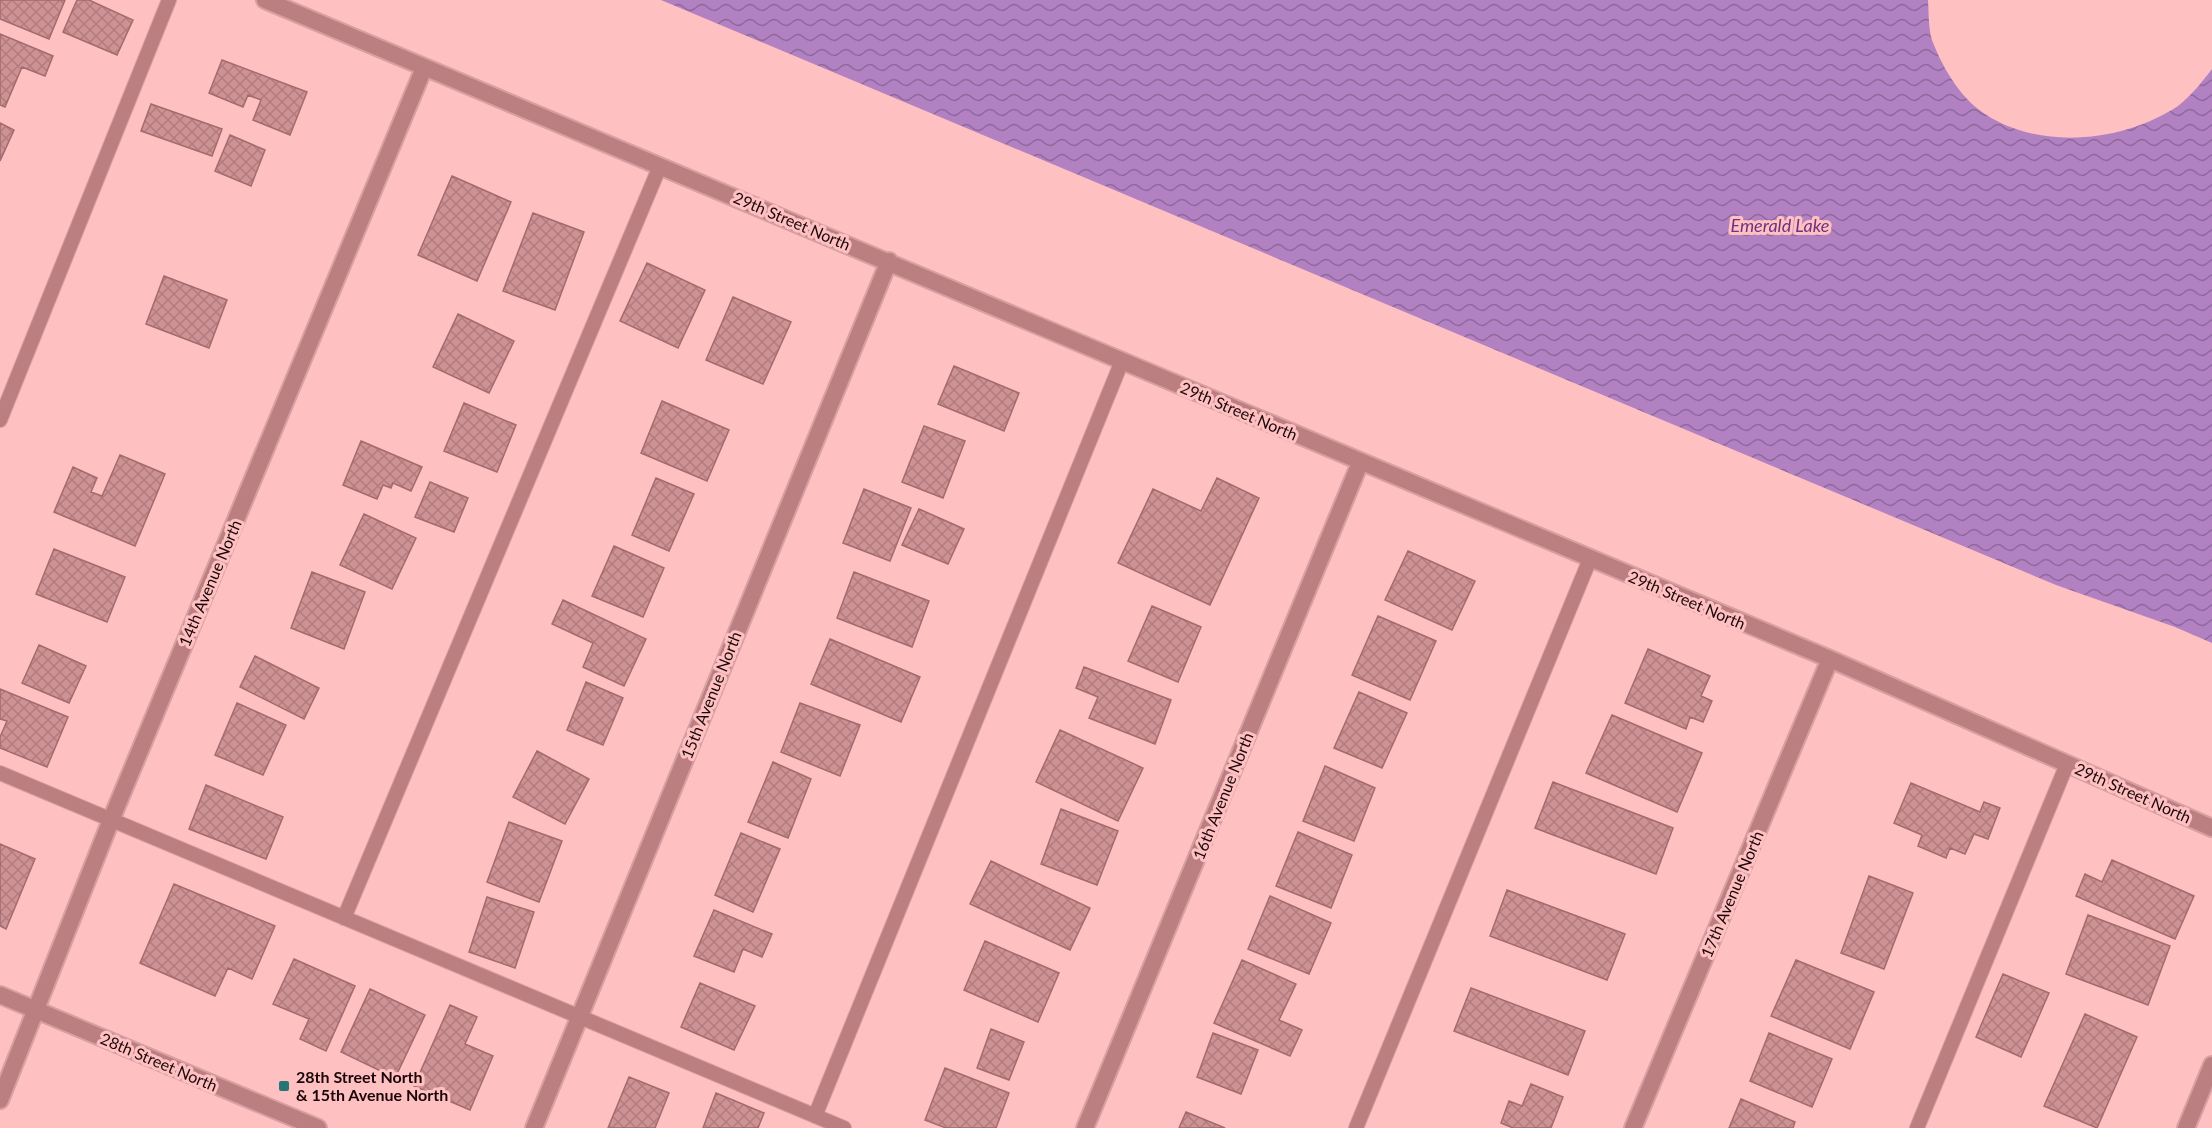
<svg xmlns="http://www.w3.org/2000/svg" width="2212" height="1128" viewBox="0 0 2212 1128" font-family="Lato,sans-serif">
<style>
.water{fill:url(#water-waves)}
.building{fill:url(#building-cross-hatch);stroke:#a26b6d;stroke-width:1.5}
.lines{fill:none;stroke-linecap:round;stroke-linejoin:round}
.service-casing{stroke:#d69fa1;stroke-width:16}
.minor-casing{stroke:#d69fa1;stroke-width:20}
.tertiary-casing{stroke:#d69fa1;stroke-width:20}
.service{stroke:#bb7e81;stroke-width:14}
.minor{stroke:#bb7e81;stroke-width:16}
.tertiary{stroke:#bb7e81;stroke-width:16}
.poi-dot{fill:#287374;stroke:#ffc0c2;stroke-width:2}
.labels{text-anchor:middle;stroke-width:6;stroke-linejoin:round;paint-order:stroke}
.street-label{font-size:16px;fill:#1b0709;stroke:#ffc0c2}
.poi-label{font-size:16px;font-weight:bold;fill:#1b0709;stroke:#ffc0c2;text-anchor:start}
.water-label{font-size:18px;font-style:italic;fill:#6d3281;stroke:#ffc0c2}
</style>
<defs>
<pattern id="water-waves" width="16" height="10" patternUnits="userSpaceOnUse" patternTransform="scale(1.5)"><rect width="16" height="10" fill="#b181c2"/><path d="M0 5q4-4 8 0t8 0" fill="none" stroke="#8f689c"/></pattern>
<pattern id="building-cross-hatch" width="8" height="8" patternUnits="userSpaceOnUse" patternTransform="scale(1.5)"><rect width="8" height="8" fill="#ce9294"/><path d="M0 0l8 8M0 8l8-8" fill="none" stroke="#b07c7e"/></pattern>
</defs>
<rect width="100%" height="100%" fill="#ffc0c2"/>
<path class="water" d="M661 0H1928C1929 14 1928 33 1934 45 1943 68 1959 94 1978 109 2034 152 2122 143 2178 106 2191 96 2202 82 2212 69V643L2175 627 2056 585Z"/>
<path class="building" d="M0 0H65L49 39 0 19Z
M77 0H89L133 20 117 55 63 32Z
M0 34 53 56 45 76 22 67 5 107 0 105Z
M222 60 307 92 290 135 253 120 261 100 248 95 243 107 209 93Z
M151 104 222 129 212 156 141 131Z
M0 123 14 130 0 161Z
M230 135 265 150 251 186 215 171Z
M452 176 511 202 477 281 418 255Z
M533 213 584 232 555 310 503 291Z
M647 263 705 290 678 348 620 321Z
M164 276 227 300 209 348 146 324Z
M733 297 791 322 763 384 706 360Z
M458 314 514 341 489 393 433 367Z
M954 366 1019 393 1004 431 938 404Z
M662 401 729 430 707 481 641 453Z
M464 403 516 425 497 472 444 451Z
M924 426 965 441 943 498 902 482Z
M361 441 422 467 411 491 393 483 391 488 383 485 377 499 343 485Z
M120 455 165 474 135 546 54 512 73 467 97 478 91 492 102 496Z
M656 478 694 494 669 551 632 535Z
M1217 478 1259 498 1210 605 1118 563 1153 489 1201 511Z
M430 482 468 498 454 532 415 517Z
M864 489 911 508 890 561 843 543Z
M919 509 964 529 948 564 902 545Z
M364 514 416 538 392 589 340 565Z
M614 546 664 568 643 617 592 596Z
M54 549 125 577 107 622 36 594Z
M1408 551 1475 581 1452 630 1385 600Z
M312 572 365 592 344 649 291 628Z
M854 572 929 601 912 647 837 618Z
M563 600 646 639 624 686 583 667 593 643 552 624Z
M1152 606 1201 627 1178 682 1128 661Z
M1378 616 1436 641 1410 700 1352 675Z
M830 639 920 677 901 722 811 684Z
M39 645 86 666 69 703 22 683Z
M1648 649 1710 676 1701 696 1712 701 1703 722 1690 717 1686 729 1625 703Z
M255 656 319 688 304 719 240 687Z
M1084 667 1171 700 1155 744 1089 718 1098 697 1076 688Z
M586 682 623 698 603 745 567 730Z
M0 689 68 717 47 767 0 748V737L7 721 0 719Z
M1359 692 1407 713 1382 768 1334 748Z
M237 703 286 725 263 775 215 755Z
M800 703 860 725 840 776 781 752Z
M1612 715 1702 753 1677 812 1586 773Z
M1060 730 1143 768 1118 821 1036 782Z
M537 751 589 779 565 824 513 797Z
M773 762 811 779 788 838 748 822Z
M1325 766 1375 788 1354 841 1303 821Z
M1553 782 1673 828 1656 874 1535 828Z
M1911 783 1980 812 1984 802 2000 808 1988 839 1974 834 1965 854 1950 848 1946 858 1918 846 1922 835 1894 823Z
M206 785 283 817 266 859 189 829Z
M1061 809 1118 831 1097 885 1041 864Z
M509 822 562 841 539 902 487 882Z
M1298 832 1352 855 1331 908 1276 886Z
M741 833 780 849 753 912 715 895Z
M0 844 35 859 6 929 0 926Z
M2112 860 2194 896 2175 939 2076 896 2085 874 2102 882Z
M991 861 1090 908 1070 950 970 904Z
M1869 876 1913 893 1884 969 1841 953Z
M174 884 275 926 252 979 228 968 215 996 140 963Z
M1507 890 1625 934 1607 980 1490 936Z
M1270 896 1331 923 1309 974 1248 949Z
M487 897 534 912 515 968 469 952Z
M714 910 772 934 762 957 743 949 734 972 694 956Z
M2088 915 2170 946 2148 1005 2066 974Z
M985 941 1059 973 1038 1022 964 990Z
M294 959 355 986 326 1051 300 1039 309 1019 273 1004Z
M1242 960 1296 984 1279 1020 1302 1030 1290 1056 1214 1023Z
M1796 960 1874 992 1850 1049 1771 1016Z
M2003 974 2049 993 2021 1057 1976 1037Z
M700 983 755 1006 734 1050 681 1027Z
M1471 988 1585 1031 1568 1075 1454 1031Z
M370 989 425 1015 395 1078 341 1052Z
M450 1005 477 1017 465 1044 493 1056 470 1110 414 1086Z
M2085 1014 2137 1037 2097 1128 2044 1106Z
M991 1029 1024 1042 1009 1080 977 1068Z
M1213 1033 1258 1050 1241 1094 1197 1077Z
M1769 1033 1832 1059 1812 1107 1750 1081Z
M945 1068 1009 1093 996 1128H946L925 1120Z
M629 1077 669 1093 655 1128H608Z
M1531 1084 1563 1097 1551 1128H1513L1501 1123 1509 1101 1522 1106Z
M716 1093 764 1113 758 1128H703Z
M1741 1099 1795 1122 1793 1128H1729Z
M1186 1112 1225 1128H1179Z"/>
<g class="lines">
<g class="service-casing">
<path id="service" d="M0 420 169 0
M0 773 844 1128
M344 918 660 166
M815 1116 1122 361
M1356 1128 1590 559
M1917 1128 2067 764"/>
</g>
<g class="minor-casing">
<path id="minor" d="M265 0 1830 659 2212 828
M0 1100 111 820 424 68
M534 1128 889 261
M1085 1128 1360 463
M1633 1128 1830 659
M2186 1128 2212 1065"/>
</g>
<g class="tertiary-casing">
<path id="tertiary" d="M0 995 318 1128"/>
</g>
<use href="#service" class="service"/>
<use href="#minor" class="minor"/>
<use href="#tertiary" class="tertiary"/>
</g>
<rect class="poi-dot" x="278" y="1080" width="12" height="12" rx="3"/>
<g class="labels">
<g class="street-label">
<text transform="translate(792 221) rotate(23)" y="6">29th Street North</text>
<text transform="translate(1239 411) rotate(23)" y="6">29th Street North</text>
<text transform="translate(210 583) rotate(-67)" y="6">14th Avenue North</text>
<text transform="translate(1687 600) rotate(23)" y="6">29th Street North</text>
<text transform="translate(711 695) rotate(-68)" y="6">15th Avenue North</text>
<text transform="translate(2133 793) rotate(24)" y="6">29th Street North</text>
<text transform="translate(1223 796) rotate(-68)" y="6">16th Avenue North</text>
<text transform="translate(1732 894) rotate(-67)" y="6">17th Avenue North</text>
<text transform="translate(159 1062) rotate(23)" y="6">28th Street North</text>
</g>
<g class="poi-label">
<text x="296" y="1083">28th Street North<tspan x="296" dy="18">&amp; 15th Avenue North</tspan></text>
</g>
<g class="water-label">
<text x="1780" y="232">Emerald Lake</text>
</g>
</g>
</svg>
